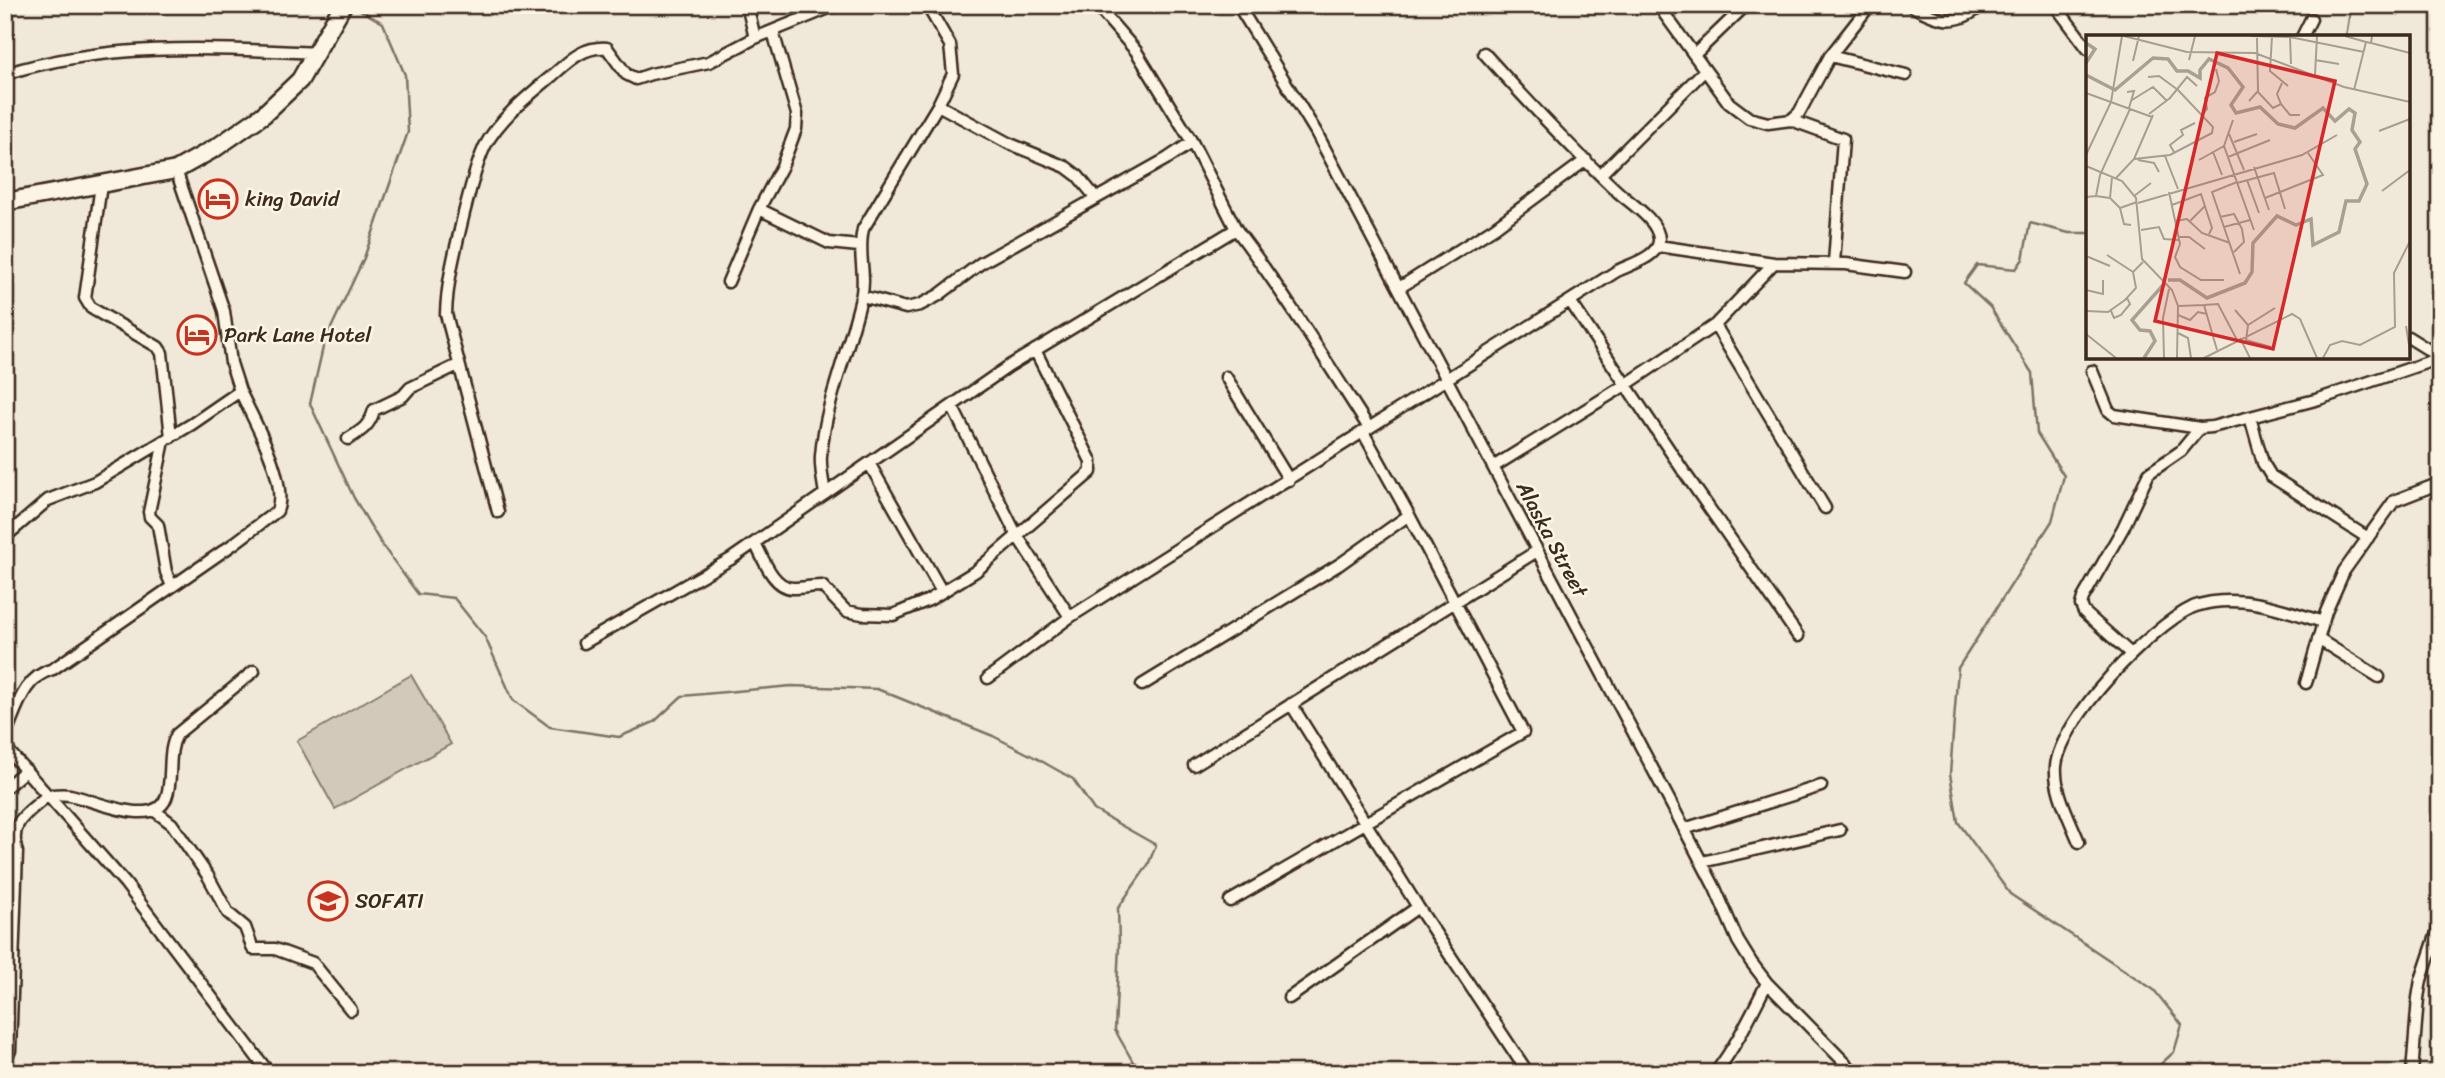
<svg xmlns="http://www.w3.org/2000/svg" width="2445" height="1078" viewBox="0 0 2445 1078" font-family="Sriracha,sans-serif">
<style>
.green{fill:#d2c9ba;stroke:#867a6c;stroke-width:2}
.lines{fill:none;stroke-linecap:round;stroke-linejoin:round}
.stream{stroke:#7e7163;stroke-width:2.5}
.minor-casing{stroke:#3b2a1e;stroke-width:15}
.trunk-casing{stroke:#3b2a1e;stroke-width:21}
.minor{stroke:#fcf5e5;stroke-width:10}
.trunk{stroke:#fcf5e5;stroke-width:16}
.labels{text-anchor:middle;stroke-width:5;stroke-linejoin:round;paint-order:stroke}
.poi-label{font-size:21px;fill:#3b2a1e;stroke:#fcf5e5;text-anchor:start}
.street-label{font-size:21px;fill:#3b2a1e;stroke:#fcf5e5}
.inset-river{fill:none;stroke:#aaa091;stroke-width:3.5}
.inset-road{fill:none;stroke:#a89d8e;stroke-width:2}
.view{fill:#d62828;fill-opacity:0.15;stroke:#d62828;stroke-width:3.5}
.inset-edge{fill:none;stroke:#3b2a1e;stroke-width:3.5}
</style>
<rect width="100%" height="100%" fill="#f0e9d9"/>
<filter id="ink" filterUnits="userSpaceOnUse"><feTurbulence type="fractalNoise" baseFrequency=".0143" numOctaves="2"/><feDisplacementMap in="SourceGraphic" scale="14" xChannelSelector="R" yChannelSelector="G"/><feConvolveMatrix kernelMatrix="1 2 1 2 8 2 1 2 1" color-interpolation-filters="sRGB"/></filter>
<g filter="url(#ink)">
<path class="green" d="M411 675 451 744 335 809 297 741Z"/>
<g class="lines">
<path class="stream" d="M351 5 383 23 405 75 408 132 364 258 324 343 310 404 354 498 382 545 418 594 454 598 485 637 513 700 550 727 619 737 654 722 682 696 791 686 877 689 993 736 1036 758 1073 779 1094 810 1156 845 1148 865 1118 908 1119 945 1115 1030 1133 1062 1152 1073
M2346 37 2351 5
M2088 233H2069L2030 223 2023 259 2016 269 1977 265 1964 283 1990 307 2032 373 2037 433 2064 476 2052 521 1958 668 1950 774 1958 822 2010 894 2154 990 2182 1025 2174 1052 2151 1073"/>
<g class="minor-casing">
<path id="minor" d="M747 5 755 38
M1238 5 1316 132 1676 813 1715 888 1738 941 1751 962 1767 983 1855 1073
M1658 5 1729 103 1749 118 1768 123 1791 120 1799 113 1830 56 1870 5
M1910 5C1937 20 1956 28 1982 5
M2055 5 2088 49
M2302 37 2311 19
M1695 54 1746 5
M1830 56 1906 75
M5 74C107 42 211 48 317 53
M938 105 1008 143 1066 167 1078 176 1096 198
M1791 120 1843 139 1834 263
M1192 142 1236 229
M1600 175 1705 70
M101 185 85 298 91 308 158 347 162 353 171 437
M759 209 829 243 859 246
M1658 246 1774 263 1846 264 1905 272
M728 282 759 209 782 166 796 129 797 114 773 32
M1399 288 1494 228 1586 160
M862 296 906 308 920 305 939 295 981 263 1168 158 1192 142 1136 51 1096 5
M1570 301 1682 469 1798 636
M1715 325 1825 508
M2408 337 2440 357
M2092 371 2108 410 2114 415 2200 428 2212 427 2319 399 2440 358
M1226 377 1289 480
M952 406 1016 534 1070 617
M2250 417 2263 463 2271 476 2368 538
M348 439C361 431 370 426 374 410L403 396 410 388 458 365
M164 441 149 512 150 517 158 525 166 572 172 586
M869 463 942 592
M1493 467 1627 384 1715 325 1774 263
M825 494C823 481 820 468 821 456 825 402 849 350 861 298 867 274 857 254 863 229L938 105 953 74 950 45 927 5
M498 512 446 314C447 280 456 247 464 213 470 191 475 167 485 146 499 119 529 95 552 76 569 61 583 46 607 48L626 74 636 79 651 74 709 62 755 38 836 5
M5 537 48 500 95 482 192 424 240 391 231 363 224 311 176 170
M755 543C763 558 773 588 793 588 803 588 812 586 822 586L846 611 862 614 893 615 929 600 976 571 1091 472V461L1035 350
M2318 639 2379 677
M584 643 731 559 1009 366 1236 229C1284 293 1326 361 1369 428
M2130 653 2084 612 2081 605 2083 598 2123 528 2149 473 2181 451 2200 428
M988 678 1070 617 1617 271C1629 265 1658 257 1659 241 1660 222 1632 204 1619 193 1572 149 1527 101 1484 53
M2306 683 2326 612 2344 571 2394 501 2440 483
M1142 685 1340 564 1409 515
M1291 704 1418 907 1528 1073
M5 735C17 709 23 677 53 669L232 545 277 511C289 481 253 419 240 391
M5 747 125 883 269 1073
M1194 765 1537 551
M5 788 26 770
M155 811 172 824 208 876 228 913 245 927 253 949H275L313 963 351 1010
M1684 829 1821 786
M2079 842C2070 819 2054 791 2056 766 2061 719 2150 627 2193 607 2198 605 2207 603 2213 602 2252 597 2287 611 2323 622
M1702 862 1840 830
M1230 901 1523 732 1409 515 1363 432
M1289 998 1418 907
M10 1051 17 852C8 821 27 814 48 795 56 795 63 794 70 795 94 800 154 829 166 798 174 778 166 754 177 734L254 671
M1715 1073C1737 1045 1751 1014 1767 983
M2412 1073 2418 998 2421 980 2440 924"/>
</g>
<g class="trunk-casing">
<path id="trunk" d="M5 202 176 170 217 147 263 115 300 80 343 5"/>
</g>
<use href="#minor" class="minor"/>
<use href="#trunk" class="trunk"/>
</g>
</g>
<defs>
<g id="hotel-ring" transform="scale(2.0125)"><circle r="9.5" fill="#fcf5e5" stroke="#c8321e" stroke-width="1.5"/><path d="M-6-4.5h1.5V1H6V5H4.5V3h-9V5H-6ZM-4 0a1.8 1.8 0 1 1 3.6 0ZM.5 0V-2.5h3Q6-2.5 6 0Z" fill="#c8321e"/></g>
<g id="university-ring" transform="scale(2.0125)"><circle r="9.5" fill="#fcf5e5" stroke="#c8321e" stroke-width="1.5"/><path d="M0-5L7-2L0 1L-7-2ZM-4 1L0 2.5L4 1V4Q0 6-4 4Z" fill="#c8321e"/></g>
</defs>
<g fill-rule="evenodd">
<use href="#hotel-ring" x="218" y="199"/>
<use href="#hotel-ring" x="197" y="335"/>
<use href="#university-ring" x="328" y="901"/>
</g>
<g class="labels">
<g class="poi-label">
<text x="245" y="206">king David</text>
<text x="224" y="342">Park Lane Hotel</text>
<text x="355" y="908">SOFATI</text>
</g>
<g class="street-label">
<text transform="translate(1552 539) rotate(62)" y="7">Alaska Street</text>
</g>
</g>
<g transform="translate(2086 35)">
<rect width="324" height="324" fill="#f0e9d9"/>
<path class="inset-river" d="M0 8 9 14 0 28M0 40 29 55 67 23 82 24 91 36H102L114 43V35L123 24 142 33 157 52 145 70 150 78 174 72 192 89 209 93 237 73 249 86 263 74 269 78 266 95 274 107 269 114 281 149 273 166H260L253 197 227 210 225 184 210 190 191 181 167 208 166 237 159 248 121 263 94 245H82M58 323 69 306 64 296 54 295 46 285 78 249"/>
<path class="inset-road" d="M38 1 101 17 169 18 258 52 324 67M165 1 204 2 278 17M186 1 184 36 202 51M259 1 280 7M204 2 205 29M285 8 324 18M103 25 109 1M229 25 253 29M47 26 53 1M229 40 231 1M62 42 73 41 92 55M196 48 191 59 195 69 204 80H214M268 55 280 7 285 8 286 1M41 57 48 56 43 73M172 57 187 73 195 69M0 58 66 82M46 65 67 52 81 66M163 66 172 56 171 3M63 79 84 63 101 42 111 51M116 80 121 74 119 63 129 57 133 46 130 34M147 85 138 111 168 195M293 96 324 84M143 99 158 135M148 107 171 99M88 117 84 110 97 100 95 95 109 88M127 117 136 140M0 120 25 67 36 1M79 121 92 154M142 122 184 105M48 124 67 80M52 125 68 128 73 137M113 125 138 111M0 131 36 146 50 163 56 224 86 255 92 271 91 323M168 132 183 175M30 143 48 124 84 120 126 98 127 92 92 55M161 145 173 178M151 147 126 157 154 239M151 148 188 138 199 174M296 156 324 135M83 157 94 209 89 222 94 232 115 245H138M10 161 24 163 26 142M48 161 65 148M0 162 10 161 14 140 44 74M24 163 34 173 51 167M179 163 237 140 222 118M52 168 216 120 251 100M86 170 115 159 126 193 123 199M34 173 38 189 45 190M134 182 148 179 156 194 158 207 148 217M89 186 101 184 116 198 144 208M104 186 119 171M138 192 164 185M55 195 73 192 78 204 93 205M92 202H103L119 214M21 220 47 237M0 221 24 231M0 255 17 259V245M118 270 132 269 151 305M93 271 118 270 131 315M149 275 162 290 160 305 185 312M0 276 22 277 39 265 50 253 47 237 57 227M25 276 28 283 35 280 44 269 41 263M92 280 104 285 112 277 121 279M162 290 189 273M320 291 324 316M92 298 102 303 105 323M0 299 30 323M154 303 164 323M78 323 77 283 83 254M118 323 206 279 214 284 231 323M237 323 244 310 256 306 274 310 309 292 308 238 324 206"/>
<path class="view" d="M131 18 249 46 187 314 69 286Z"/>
<rect width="324" height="324" class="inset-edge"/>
</g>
<rect width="2445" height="1078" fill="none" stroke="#fcf5e5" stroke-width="28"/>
<rect x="14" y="14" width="2417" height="1050" fill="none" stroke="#3b2a1e" stroke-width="2.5" filter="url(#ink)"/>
</svg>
